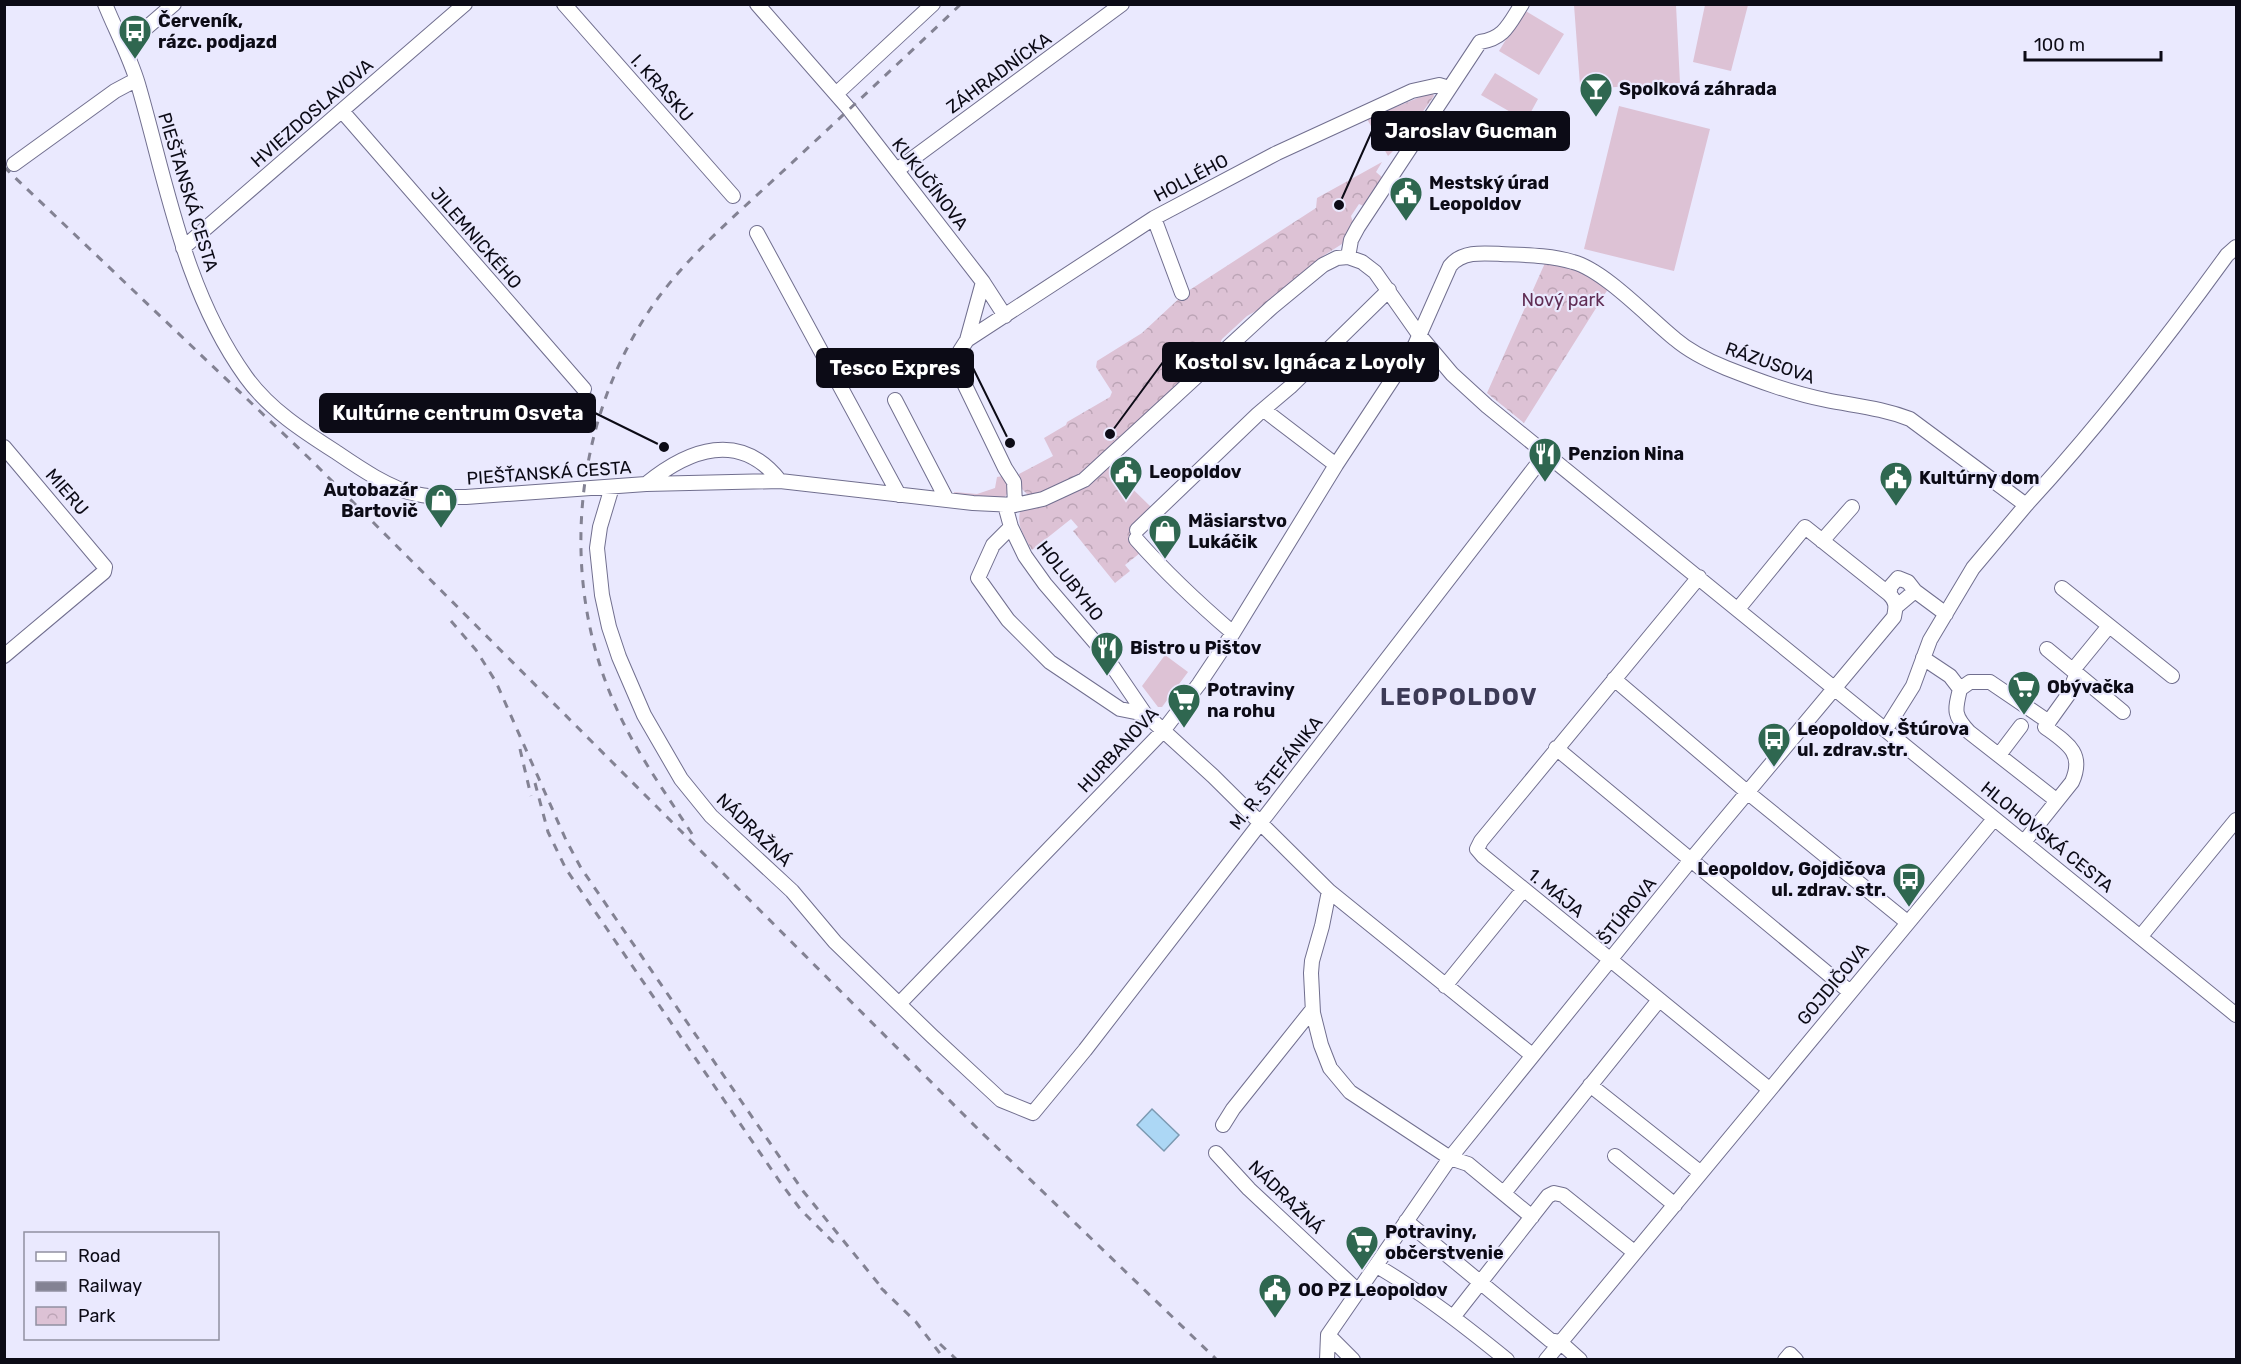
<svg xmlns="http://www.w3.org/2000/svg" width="2241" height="1364" viewBox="0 0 2241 1364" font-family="Rubik,sans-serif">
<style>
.grass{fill:url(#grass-tufts)}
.park{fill:url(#park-crowns)}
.pitch{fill:#ddc2d5}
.water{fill:#acd7f5;stroke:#7c9ab2;stroke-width:1.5}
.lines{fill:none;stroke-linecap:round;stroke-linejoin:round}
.minor-casing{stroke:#716f8f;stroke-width:16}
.minor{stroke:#fff;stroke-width:14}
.rail{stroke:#838293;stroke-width:3;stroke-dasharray:8 8;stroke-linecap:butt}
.labels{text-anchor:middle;stroke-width:4.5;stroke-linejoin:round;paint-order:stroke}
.poi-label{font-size:18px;font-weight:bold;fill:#0c0b16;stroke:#eae9fe;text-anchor:start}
.street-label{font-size:18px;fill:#0c0b16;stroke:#eae9fe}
.park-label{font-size:18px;fill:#602d54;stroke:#eae9fe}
.district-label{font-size:24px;font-weight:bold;letter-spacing:1.5px;fill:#3c3a56;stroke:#eae9fe}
.leader{fill:none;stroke:#0c0b16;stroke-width:2}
.callout-dot{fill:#0c0b16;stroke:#eae9fe;stroke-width:2}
.callout{fill:#0c0b16;stroke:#0c0b16;stroke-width:2}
.callout-label{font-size:20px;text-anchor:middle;font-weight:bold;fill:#fff}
</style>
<defs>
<pattern id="grass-tufts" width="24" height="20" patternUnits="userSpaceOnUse" patternTransform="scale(1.5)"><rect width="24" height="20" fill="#ddc2d5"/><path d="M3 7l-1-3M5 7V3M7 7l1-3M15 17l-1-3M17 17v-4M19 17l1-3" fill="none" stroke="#bca5b6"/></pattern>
<pattern id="park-crowns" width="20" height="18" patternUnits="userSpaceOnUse" patternTransform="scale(1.5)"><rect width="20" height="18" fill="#ddc2d5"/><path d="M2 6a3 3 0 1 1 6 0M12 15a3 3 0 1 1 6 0" fill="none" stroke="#bca5b6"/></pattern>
</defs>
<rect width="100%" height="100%" fill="#eae9fe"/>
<path class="grass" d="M1003 476C1012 483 1010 493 1002 500L954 494V492L977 494 995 488 997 477Z"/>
<path class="park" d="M1432 92 1434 96 1398 146 1388 156 1367 119Z
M1382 162 1376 172 1384 179 1366 207 1359 204 1351 216 1354 226 1342 244 1323 256 1270 303 1247 316 1222 339 1217 351 1102 459 1151 507 1152 512 1134 530 1140 553 1125 565 1130 571 1115 583 1073 531 1078 527 1071 519 1032 550C1019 528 1013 518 1028 495L1020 487 1019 474 1053 456 1044 438 1066 425 1067 422 1110 397 1112 392 1096 367 1097 361 1142 333 1185 293 1316 208 1317 198Z
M1545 263 1581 270 1608 289 1524 423 1487 393Z"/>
<path class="pitch" d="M1574 5H1676L1680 83 1584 89 1580 85Z
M1705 5H1748L1731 71 1693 62Z
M1524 10 1564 34 1539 75 1499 51Z
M1495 73 1538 99 1526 121 1481 95Z
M1619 106 1710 129 1674 271 1584 249Z
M1165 655 1188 672 1162 707H1158L1142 686Z"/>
<path class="water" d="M1152 1109 1179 1135 1164 1151 1137 1125Z"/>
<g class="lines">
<g class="minor-casing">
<path id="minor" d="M105 4C116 31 130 57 138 84 167 184 184 291 246 377 269 409 303 431 336 452 358 467 390 489 416 494 433 498 449 497 466 497L646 484 780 481 973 503 1015 505 1043 499 1084 480 1272 307 1323 265 1337 258 1348 257 1362 262 1375 272 1420 336 1452 374 1487 406 2236 1015
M564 4 733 196
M757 4 849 109 983 282 1005 316
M124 47 174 4
M836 94 933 4
M342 111 584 389
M14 164 115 91 130 83 137 82
M897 170 1122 4
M1154 218 1182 293
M757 233 899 495
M183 248 465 4
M1348 257 1351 240 1358 227 1480 42C1505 38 1509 24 1522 4
M983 282 967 340 960 351 958 361 959 373 1005 468 1014 482 1015 505
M967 340 1154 218 1277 153 1412 91 1439 85 1449 88
M895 400 947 500
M1264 410 1336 465
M4 447 105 567 104 572 4 656
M646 484C689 449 740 430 780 481
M612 487 600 527 597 548 602 595 609 627 619 657 644 715 681 779 711 816 792 891 835 942 932 1036 1001 1100 1033 1113 1085 1050 1546 453
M1005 505 1011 527 1025 556 1045 584 1100 648 1145 714 1213 776 1329 891 1532 1055
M2026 505C2099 426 2164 342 2227 255L2236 247
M1011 527 993 545 978 578 1008 620 1050 662 1120 709 1145 714
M1137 530 1258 414 1290 387 1389 290
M1136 539C1166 573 1198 603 1233 633
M1822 541 1852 507
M1699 577 1481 841 1477 849 1483 856 1769 1089
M2062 588 2172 676
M1889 594 1891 586 1898 578 1908 582 1915 591
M1896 607 1915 591 1946 614
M2047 649 2123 712
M1923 658 1950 676 1960 689C1955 710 1953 715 1969 732L2056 800
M2073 670 2109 626
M1614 679 1747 792 1907 922
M1960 689 1970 682H1990L2049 722
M1556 748 1850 992
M1999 755 2021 726
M2024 842 2072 782C2085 753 2067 743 2045 727L2068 695 2077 673
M1329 891 1322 926 1312 961 1311 973 1313 1013 1321 1045 1330 1068 1350 1092 1450 1158 1468 1164 1532 1217
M2141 936 2236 820
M1445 986 1523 890
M899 1004 1163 731 1199 684 1233 633 1336 465 1415 345 1450 266C1462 251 1483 253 1501 254 1524 255 1551 255 1573 262 1604 270 1649 318 1675 339 1689 351 1709 361 1726 368 1759 381 1791 393 1826 400 1856 406 1882 408 1910 419L2026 505 1973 568 1930 640 1913 686 1886 729
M1590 1085 1701 1173
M1223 1125 1233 1109 1312 1010
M1216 1153 1249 1189 1358 1291
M1615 1156 1675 1205
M1504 1193 1659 1000
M1406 1221 1550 1340 1560 1342 1580 1360
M1377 1266C1424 1294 1465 1326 1507 1360
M1454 1316 1548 1196 1554 1193 1563 1195 1634 1252
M1328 1335 1450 1158 1690 861 1894 617C1896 607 1897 602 1889 594L1805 527 1738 609
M1328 1335 1353 1360
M1327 1360 1328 1335
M1546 1360 1994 819
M1785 1360 1790 1354 1796 1360"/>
</g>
<use href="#minor" class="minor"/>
<path class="rail" d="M4 167 311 460 981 1132 1217 1360
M451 621 476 650 496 682 566 840 581 868 803 1191 886 1293
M520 749 531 796
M535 783 548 832 566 869 780 1182 801 1210 838 1247
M692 834C665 792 635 751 615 705 557 574 574 414 658 298 693 251 738 213 781 173 841 117 901 61 961 4
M881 1288 916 1322 945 1360
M940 1344 957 1360"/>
</g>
<defs>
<g id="bus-pin" transform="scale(1.725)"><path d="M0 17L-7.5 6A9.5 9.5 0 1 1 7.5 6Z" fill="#2f6750" stroke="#eae9fe"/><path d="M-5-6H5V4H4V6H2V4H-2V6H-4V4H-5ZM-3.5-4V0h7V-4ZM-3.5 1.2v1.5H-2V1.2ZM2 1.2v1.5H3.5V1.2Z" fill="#fff"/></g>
<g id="bar-pin" transform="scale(1.725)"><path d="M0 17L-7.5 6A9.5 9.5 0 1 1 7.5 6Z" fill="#2f6750" stroke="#eae9fe"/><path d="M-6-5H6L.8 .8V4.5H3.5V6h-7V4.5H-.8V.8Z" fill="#fff"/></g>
<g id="civic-pin" transform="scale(1.725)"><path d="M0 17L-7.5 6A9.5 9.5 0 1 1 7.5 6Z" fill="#2f6750" stroke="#eae9fe"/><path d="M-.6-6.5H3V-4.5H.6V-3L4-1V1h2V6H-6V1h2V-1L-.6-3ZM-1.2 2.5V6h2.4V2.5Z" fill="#fff"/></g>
<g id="restaurant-pin" transform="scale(1.725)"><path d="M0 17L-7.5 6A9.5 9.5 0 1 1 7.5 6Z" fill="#2f6750" stroke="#eae9fe"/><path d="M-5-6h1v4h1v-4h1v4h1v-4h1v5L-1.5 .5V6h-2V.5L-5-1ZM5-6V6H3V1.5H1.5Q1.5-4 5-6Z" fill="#fff"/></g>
<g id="shop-pin" transform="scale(1.725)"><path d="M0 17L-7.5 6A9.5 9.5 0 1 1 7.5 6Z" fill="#2f6750" stroke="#eae9fe"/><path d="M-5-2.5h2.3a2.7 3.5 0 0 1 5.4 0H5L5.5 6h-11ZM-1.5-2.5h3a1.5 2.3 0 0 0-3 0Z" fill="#fff"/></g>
<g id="supermarket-pin" transform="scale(1.725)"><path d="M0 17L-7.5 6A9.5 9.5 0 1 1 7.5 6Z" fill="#2f6750" stroke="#eae9fe"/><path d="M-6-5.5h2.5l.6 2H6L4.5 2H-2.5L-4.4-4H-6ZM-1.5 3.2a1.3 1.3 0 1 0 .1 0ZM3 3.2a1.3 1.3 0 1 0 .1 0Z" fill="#fff"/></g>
</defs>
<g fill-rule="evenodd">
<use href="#bus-pin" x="135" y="31"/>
<use href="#bar-pin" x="1596" y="89"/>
<use href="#civic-pin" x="1406" y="193"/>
<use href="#restaurant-pin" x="1545" y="454"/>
<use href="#civic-pin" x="1126" y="472"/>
<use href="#civic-pin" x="1896" y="478"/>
<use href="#shop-pin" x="441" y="500"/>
<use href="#shop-pin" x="1165" y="531"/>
<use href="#restaurant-pin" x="1107" y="648"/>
<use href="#supermarket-pin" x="2024" y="687"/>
<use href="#supermarket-pin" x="1184" y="700"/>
<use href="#bus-pin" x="1774" y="739"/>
<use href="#bus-pin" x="1909" y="879"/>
<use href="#supermarket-pin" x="1362" y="1242"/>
<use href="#civic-pin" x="1275" y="1290"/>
</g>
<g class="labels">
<g class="poi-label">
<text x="158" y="27">Červeník,<tspan x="158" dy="21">rázc. podjazd</tspan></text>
<text x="1619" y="95">Spolková záhrada</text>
<text x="1429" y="189">Mestský úrad<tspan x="1429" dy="21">Leopoldov</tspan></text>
<text x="1568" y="460">Penzion Nina</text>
<text x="1149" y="478">Leopoldov</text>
<text x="1919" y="484">Kultúrny dom</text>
<text x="418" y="496" text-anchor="end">Autobazár<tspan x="418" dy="21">Bartovič</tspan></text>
<text x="1188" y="527">Mäsiarstvo<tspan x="1188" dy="21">Lukáčik</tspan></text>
<text x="1130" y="654">Bistro u Pištov</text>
<text x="2047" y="693">Obývačka</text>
<text x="1207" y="696">Potraviny<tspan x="1207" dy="21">na rohu</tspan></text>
<text x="1797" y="735">Leopoldov, Štúrova<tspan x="1797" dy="21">ul. zdrav.str.</tspan></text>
<text x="1886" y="875" text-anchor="end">Leopoldov, Gojdičova<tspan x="1886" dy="21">ul. zdrav. str.</tspan></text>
<text x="1385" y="1238">Potraviny,<tspan x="1385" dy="21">občerstvenie</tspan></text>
<text x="1298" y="1296">OO PZ Leopoldov</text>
</g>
<g class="street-label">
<text transform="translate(999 73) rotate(-36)" y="6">ZÁHRADNÍCKA</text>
<text transform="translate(662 88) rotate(48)" y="6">I. KRASKU</text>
<text transform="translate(312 113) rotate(-41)" y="6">HVIEZDOSLAVOVA</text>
<text transform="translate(1191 178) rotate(-28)" y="6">HOLLÉHO</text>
<text transform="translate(930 184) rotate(52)" y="6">KUKUČÍNOVA</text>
<text transform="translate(188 192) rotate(73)" y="6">PIEŠŤANSKÁ CESTA</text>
<text transform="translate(476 238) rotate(49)" y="6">JILEMNICKÉHO</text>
<text transform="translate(1770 363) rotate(19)" y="6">RÁZUSOVA</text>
<text transform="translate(549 473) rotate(-4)" y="6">PIEŠŤANSKÁ CESTA</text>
<text transform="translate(67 492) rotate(49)" y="6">MIERU</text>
<text transform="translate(1070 581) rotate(52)" y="6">HOLUBYHO</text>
<text transform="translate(1118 750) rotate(-47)" y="6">HURBANOVA</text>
<text transform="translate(1276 773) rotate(-52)" y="6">M. R. ŠTEFÁNIKA</text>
<text transform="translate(754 830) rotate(44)" y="6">NÁDRAŽNÁ</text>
<text transform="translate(2047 837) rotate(39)" y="6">HLOHOVSKÁ CESTA</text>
<text transform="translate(1556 893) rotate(39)" y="6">1. MÁJA</text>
<text transform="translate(1627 911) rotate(-51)" y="6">ŠTÚROVA</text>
<text transform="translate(1833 984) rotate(-50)" y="6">GOJDIČOVA</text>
<text transform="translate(1286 1197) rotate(44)" y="6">NÁDRAŽNÁ</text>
</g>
<g class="park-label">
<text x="1563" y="306">Nový park</text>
</g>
<g class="district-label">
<text x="1459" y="705">LEOPOLDOV</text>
</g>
</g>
<path class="leader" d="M1339 205L1372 131M1110 434L1163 362M1010 443L973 368M664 447L595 413"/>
<g class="callout-dot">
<circle cx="1339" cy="205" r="6"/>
<circle cx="1110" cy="434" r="6"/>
<circle cx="1010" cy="443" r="6"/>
<circle cx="664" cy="447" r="6"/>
</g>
<g class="callout">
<rect x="1372" y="112" width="197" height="38" rx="6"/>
<rect x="1163" y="343" width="275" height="38" rx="6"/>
<rect x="817" y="349" width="156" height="38" rx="6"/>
<rect x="320" y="394" width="275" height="38" rx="6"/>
</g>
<g class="callout-label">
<text x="1471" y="138">Jaroslav Gucman</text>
<text x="1300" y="369">Kostol sv. Ignáca z Loyoly</text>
<text x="895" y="375">Tesco Expres</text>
<text x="458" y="420">Kultúrne centrum Osveta</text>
</g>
<rect width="2241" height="1364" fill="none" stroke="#0c0b16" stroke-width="12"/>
<rect x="24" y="1232" width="195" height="108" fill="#eae9fe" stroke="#9190a1" stroke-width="1.5"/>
<rect x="36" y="1252" width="30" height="9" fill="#ffffff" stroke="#9190a1" stroke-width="1.5"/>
<text x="78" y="1262" font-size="18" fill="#0c0b16">Road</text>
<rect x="36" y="1282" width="30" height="9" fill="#838293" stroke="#9190a1" stroke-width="1.5"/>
<text x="78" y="1292" font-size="18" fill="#0c0b16">Railway</text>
<rect x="36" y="1307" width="30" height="18" fill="url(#park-crowns)" stroke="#9190a1" stroke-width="1.5"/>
<text x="78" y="1322" font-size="18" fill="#0c0b16">Park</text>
<path d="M2025 51v9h136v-9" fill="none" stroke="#0c0b16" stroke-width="3"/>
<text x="2034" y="51" font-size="18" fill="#0c0b16" stroke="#eae9fe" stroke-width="4.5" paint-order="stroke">100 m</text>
</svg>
